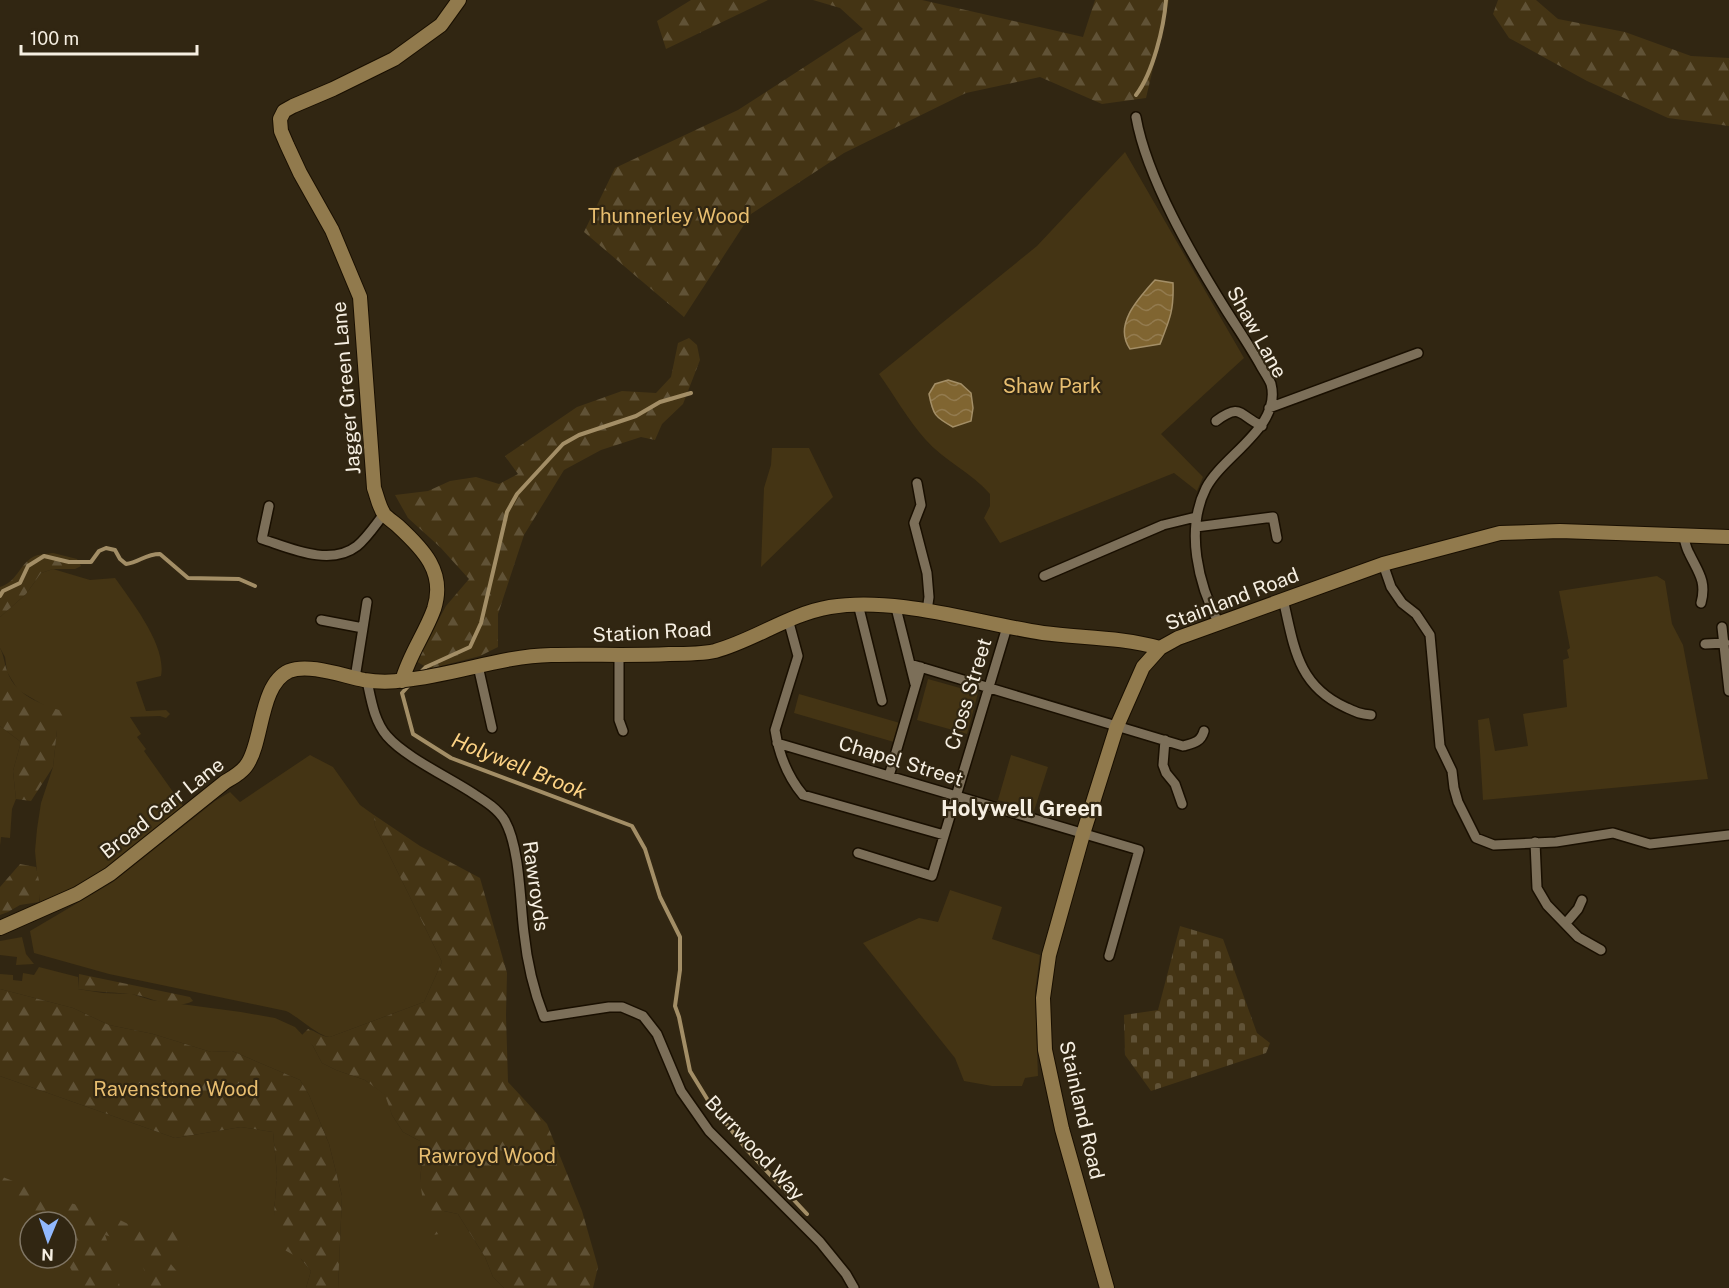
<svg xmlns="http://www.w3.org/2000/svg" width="1729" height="1288" viewBox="0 0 1729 1288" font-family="'Public Sans',sans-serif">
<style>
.green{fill:#443414;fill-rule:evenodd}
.forest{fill:url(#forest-firs)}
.cemetery{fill:url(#cemetery-stones)}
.water{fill:url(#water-waves);stroke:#a38e66;stroke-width:1.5}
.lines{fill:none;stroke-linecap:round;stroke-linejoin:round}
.stream{stroke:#a38e66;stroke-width:4}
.street-casing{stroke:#190f00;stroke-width:12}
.secondary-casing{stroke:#190f00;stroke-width:16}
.street{stroke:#7c6f59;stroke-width:9}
.secondary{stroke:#917a4d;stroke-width:14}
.labels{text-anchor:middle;stroke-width:4.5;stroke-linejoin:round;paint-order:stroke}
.park-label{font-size:20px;fill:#e8be70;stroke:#312612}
.street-label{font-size:20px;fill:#f6efe2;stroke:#312612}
.water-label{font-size:21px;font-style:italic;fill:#fdd385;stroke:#312612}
.quarter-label{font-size:22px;font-weight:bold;fill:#f6efe2;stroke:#312612}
</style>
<defs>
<pattern id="forest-firs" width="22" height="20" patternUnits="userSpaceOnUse" patternTransform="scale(1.5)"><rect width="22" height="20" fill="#443414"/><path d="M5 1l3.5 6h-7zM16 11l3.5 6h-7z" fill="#605236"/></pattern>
<pattern id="cemetery-stones" width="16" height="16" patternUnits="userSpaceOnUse" patternTransform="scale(1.5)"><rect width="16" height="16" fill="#443414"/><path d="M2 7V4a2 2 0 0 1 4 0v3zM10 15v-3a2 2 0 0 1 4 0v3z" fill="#605236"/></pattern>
<pattern id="water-waves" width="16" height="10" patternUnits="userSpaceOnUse" patternTransform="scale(1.5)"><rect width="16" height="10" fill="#806531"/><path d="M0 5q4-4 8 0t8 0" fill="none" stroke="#937b4f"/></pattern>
</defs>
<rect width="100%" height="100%" fill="#312612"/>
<path class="green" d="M1125 152 1244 358 1161 434 1203 477 1197 491 1174 473 1000 543 984 518 990 506V494C971 472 944 461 925 439 908 420 894 395 879 374L1037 246Z
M772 448H809L833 497 761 567 764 488 771 465Z
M53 569 90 580 115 578C132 602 167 646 161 676L136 682 146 711 166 710 170 714 166 718 160 716 130 717 141 734 137 737 146 749 144 751 183 806 105 870 40 905 35 851 37 829 41 803 53 767 57 730 45 706 18 690 7 672 5 657 0 648V617L26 594 41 573Z
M1657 576 1665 581 1672 624 1683 645 1708 779 1483 800 1478 720 1489 718 1495 751 1528 746 1523 714 1567 707 1563 660 1569 658 1567 650 1570 648 1559 591Z
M928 679 978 693 967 734 917 720Z
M799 694 900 723 894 742 794 713Z
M0 726 21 742 13 771 16 799 12 809 10 838 1 837 0 846Z
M310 755 333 767 360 805 374 815 375 826 442 962 424 1002 330 1037C319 1037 299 1017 286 1011L109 974 34 953 30 931 113 882 215 801 230 792 240 802Z
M1011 755 1048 767 1034 811 998 800Z
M950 890 1002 907 992 939 1040 955 1035 992 1038 1076 1025 1078 1022 1086H992L964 1081 955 1058 863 943 919 918 938 922Z
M22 937 26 954 34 964 16 965 17 957 0 955V941Z
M39 967 78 977V989L103 993 132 994 151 1000 241 1012 275 1018 295 1027 313 1046 322 1063 336 1070 365 1080 386 1095 392 1115 403 1132 420 1141 422 1161 420 1181 444 1211 458 1214 485 1257 493 1277 504 1288H338L342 1196 329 1144 309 1095 300 1080 232 1051 211 1052 153 1034 109 1025 73 1008 0 989V974L13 975V980L22 981 23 973 34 975Z
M0 1076 175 1138 241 1127 273 1132 277 1174 274 1214 301 1259 311 1271 306 1288H0ZM30 1222H66V1258H30Z"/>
<path class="forest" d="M691 0H768L666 49 657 21Z
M813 0H922L1083 37 1095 0H1169L1146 98 1102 104 1040 77 966 93 844 153 751 214 684 317 584 232 615 168 738 110 863 29 840 8Z
M1498 0H1536L1558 19 1625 32 1691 56 1729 58V126L1668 118 1587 81 1509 38 1493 14Z
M689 338 697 345 700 360 683 404 662 424 655 440 641 437 601 450 564 470 524 535 498 614V647L480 656 429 669 416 661 446 606 469 579 440 547 408 518 395 495 428 491 450 481 476 477 499 484 518 474 505 456 577 407 622 391 656 393 671 377 678 343Z
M53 553 77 559 81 566 75 569H53L41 573 26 594 0 617V587C17 582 19 565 33 557 38 554 47 554 53 553Z
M0 648C4 656 4 662 7 671 16 698 48 707 73 714L57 730 53 767 31 801 16 799 13 771 21 742 0 726Z
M374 815 420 846 480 878 507 973 506 1015 508 1082 547 1124 582 1211 598 1267 593 1288H504L493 1277 485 1257 458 1214 444 1211 439 1234 428 1236 420 1181 422 1161 420 1141 403 1132 392 1115 385 1095 365 1080 336 1070 322 1063 313 1046 301 1036 308 1029C316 1031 321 1037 330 1037L424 1002 442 962 375 826Z
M20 864 36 867 40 885 39 902 20 905 8 912 0 915V887Z
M79 974 190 997 193 1001C171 1012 150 995 129 994 112 992 95 992 78 989Z
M0 989 73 1008 109 1025 153 1034 211 1052 232 1051 300 1080 309 1095 329 1144 342 1196 338 1288H306L311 1271 301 1259 279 1247 274 1214 277 1174 273 1132 241 1127 175 1138 0 1076Z
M0 1176 26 1186 50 1198 102 1211 130 1225 153 1230 176 1225 195 1232 191 1244 170 1263 179 1274 181 1288H147L141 1252 119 1239 105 1235 115 1263 120 1288H81L65 1258 66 1222H44C32 1208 18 1201 0 1196Z"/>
<path class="cemetery" d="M1180 926 1223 939 1257 1033 1270 1043 1266 1053 1151 1091 1125 1055 1124 1015 1158 1010Z"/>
<path class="water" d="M1155 280 1173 283C1174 310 1170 319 1160 344L1130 349C1113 325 1138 299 1155 280Z
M948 380 961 384 971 393 973 408 971 421 953 427C935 417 933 415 929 394L935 384Z"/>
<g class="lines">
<path class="stream" d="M1136 95C1153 73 1164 27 1166 0
M0 596 3 591 20 583 28 566 44 556 69 562H91L99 551 106 548 115 550 120 559 126 564C140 562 145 554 160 554L188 578 239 579 255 586
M420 673 426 667 470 647 481 623 507 512 517 494 563 444 579 435 636 416 660 402 691 393
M411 683 402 693 413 734 451 758 632 826 645 849 660 897 680 937V970L675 1006 679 1017 690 1071 709 1102 747 1150 807 1214"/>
<g class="street-casing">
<path id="street" d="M1136 117C1147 179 1193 257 1226 310 1238 329 1251 348 1262 368 1265 373 1269 379 1271 384 1282 427 1223 455 1206 488 1185 530 1198 584 1219 624
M1269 408 1418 353
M1216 421C1242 402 1239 416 1262 426
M917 483 921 505 914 523 927 573 929 597 927 611
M269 506 262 539C290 548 330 567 357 546 367 538 376 524 384 514
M1196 527 1273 517 1277 538
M1683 535C1685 541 1686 548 1689 553 1698 572 1707 581 1701 603
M1383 564 1391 587 1402 603 1416 614 1430 635 1440 746 1452 771 1454 788 1458 802 1476 838 1494 845 1556 842 1613 833 1650 844 1729 835
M1044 576 1163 525 1196 517
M1283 599C1294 646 1297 685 1345 707 1356 712 1359 714 1371 715
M858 604 882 701
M896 608 915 684
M788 619 798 656 775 730C779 755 787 776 803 795L944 835
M321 620 363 628 355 678
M1722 627 1729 691
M363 628 367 602
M1705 644 1725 643
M619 656V720L623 731
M910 664 1183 746C1194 743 1201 742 1204 731
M478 666 492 728
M367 681C371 699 374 721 387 736 405 757 450 778 474 794 485 801 498 809 505 821 520 848 520 902 524 933 527 962 533 989 544 1017L609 1007H622L643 1016 657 1034 681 1091 709 1131 820 1242 846 1274 854 1288
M1165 740 1163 765 1166 773 1175 784 1182 804
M777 743 1139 850 1109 956
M889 776 921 667
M1535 842 1537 888 1547 905 1578 937 1601 950
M858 853 932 876 1007 627
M1566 923 1578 909 1582 900"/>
</g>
<g class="secondary-casing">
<path id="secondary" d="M402 681C409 655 425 634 434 609 446 572 423 549 398 526 394 522 388 519 384 514 379 507 377 496 374 488L360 297 332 230 300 173 287 145 281 131 280 119 284 111 293 106 333 89 394 59 441 25 459 0
M0 928 77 894 110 874 225 782C233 777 243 772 248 763 263 739 260 684 289 671 309 663 343 676 364 680 377 682 393 682 405 680 455 675 501 656 551 655 591 654 630 656 669 654 684 654 701 654 715 651 755 640 789 614 830 607 897 596 976 623 1043 633 1082 638 1122 637 1160 648
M1107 1288 1062 1129 1045 1050 1043 998 1049 955 1083 834 1117 726 1143 667 1160 648 1178 638 1383 564 1500 533 1560 531 1729 537"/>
</g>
<use href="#street" class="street"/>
<use href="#secondary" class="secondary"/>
</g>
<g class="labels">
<g class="park-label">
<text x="669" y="223">Thunnerley Wood</text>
<text x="1052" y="393">Shaw Park</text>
<text x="176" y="1096">Ravenstone Wood</text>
<text x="487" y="1163">Rawroyd Wood</text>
</g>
<g class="street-label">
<text transform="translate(1257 332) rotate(61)" y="7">Shaw Lane</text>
<text transform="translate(346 388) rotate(-95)" y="7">Jagger Green Lane</text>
<text transform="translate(1232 599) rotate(-21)" y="7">Stainland Road</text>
<text transform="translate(652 632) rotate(-3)" y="7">Station Road</text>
<text transform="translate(968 694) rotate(-73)" y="7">Cross Street</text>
<text transform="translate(901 761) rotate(17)" y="7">Chapel Street</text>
<text transform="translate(162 808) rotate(-38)" y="7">Broad Carr Lane</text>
<text transform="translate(536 886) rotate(82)" y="7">Rawroyds</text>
<text transform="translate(1082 1110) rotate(77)" y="7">Stainland Road</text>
<text transform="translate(755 1148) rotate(47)" y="7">Burrwood Way</text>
</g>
<g class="water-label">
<text transform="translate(519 766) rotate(22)" y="7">Holywell Brook</text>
</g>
<g class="quarter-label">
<text x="1022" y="816">Holywell Green</text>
</g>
</g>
<g transform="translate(48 1240) rotate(182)"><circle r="28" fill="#312612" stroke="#807665" stroke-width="1.5"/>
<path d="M0-4.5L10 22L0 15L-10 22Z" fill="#91b8fd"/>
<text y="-9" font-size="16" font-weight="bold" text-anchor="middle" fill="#f6efe2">N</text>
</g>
<path d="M21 45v9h176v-9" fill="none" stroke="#f6efe2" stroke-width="3"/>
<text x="30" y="45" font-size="18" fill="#f6efe2" stroke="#312612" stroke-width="4.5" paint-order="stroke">100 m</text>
</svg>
